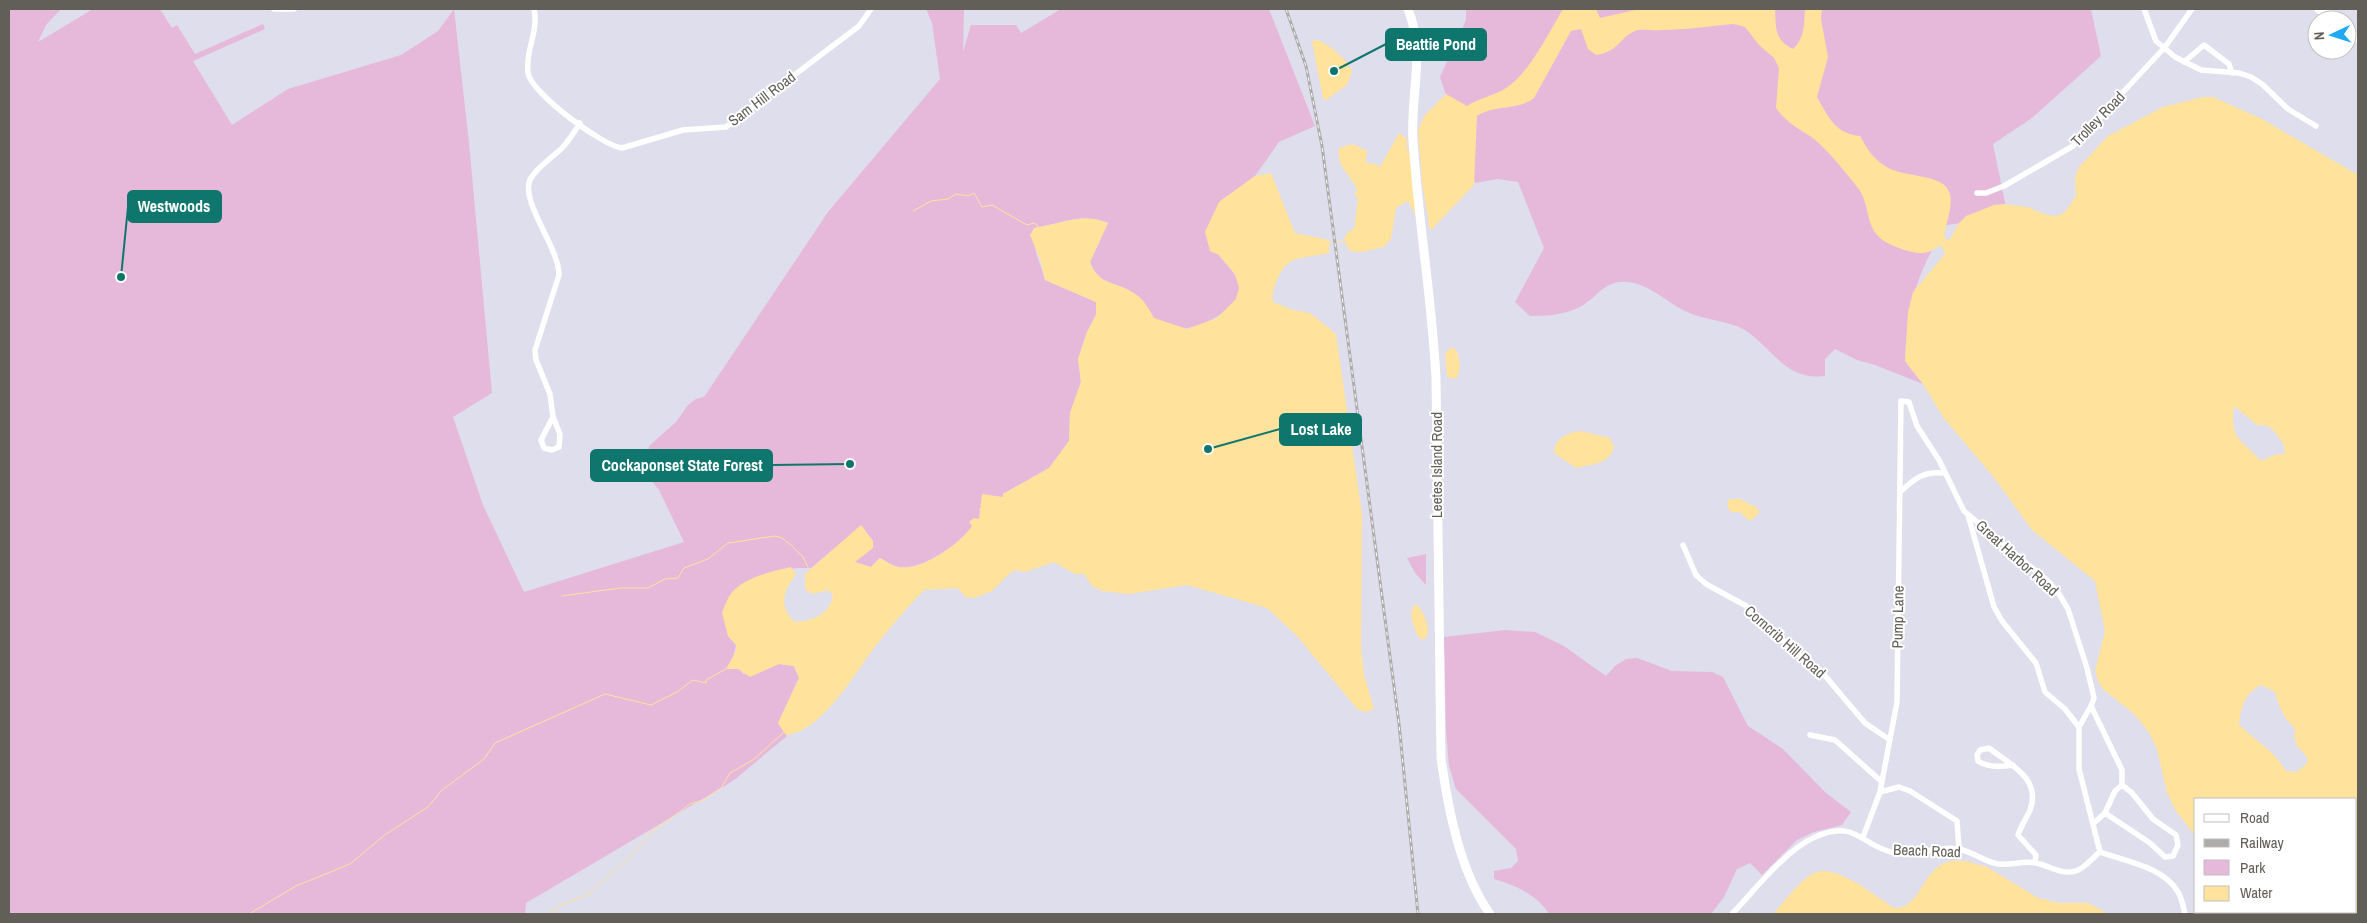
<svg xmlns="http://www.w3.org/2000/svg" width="2367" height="923" viewBox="0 0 2367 923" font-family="'Archivo Narrow',sans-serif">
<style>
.green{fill:#e6b9da}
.water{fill:#ffe29c;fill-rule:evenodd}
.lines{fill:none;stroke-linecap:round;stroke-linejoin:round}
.stream{stroke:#ffe29c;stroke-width:1}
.minor{stroke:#fff;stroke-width:5.5}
.tertiary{stroke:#fff;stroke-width:8}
.secondary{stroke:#fff;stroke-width:9}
.rail-casing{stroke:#adacab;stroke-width:3}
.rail{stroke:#fff;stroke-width:1;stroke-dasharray:4;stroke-linecap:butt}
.labels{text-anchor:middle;stroke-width:4;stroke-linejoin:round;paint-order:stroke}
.street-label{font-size:15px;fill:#615f58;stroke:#fff}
.leader{fill:none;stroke:#0f766e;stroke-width:2}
.callout-dot{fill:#0f766e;stroke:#fff;stroke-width:2}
.callout{fill:#0f766e;stroke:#0f766e;stroke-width:2}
.callout-label{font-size:16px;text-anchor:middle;font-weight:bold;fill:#fff}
</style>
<rect width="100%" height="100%" fill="#dfdeec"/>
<path class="green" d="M9 9H61L46 25 38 42 93 9H160L172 28 177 25 195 54 263 24 265 29 193 61 232 125 288 89 401 55 438 31 454 9 469 143 492 393 453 417 483 505 524 592 684 542 659 490 650 479 647 461 649 446 676 422 688 405 696 399 704 397 828 212 940 79 932 23 926 9H964L963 52 971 25H1016L1021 33 1061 9H1269L1315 126 1279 142 1255 176 1219 202V255C1226 265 1238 274 1239 287 1241 307 1205 326 1188 328 1179 330 1164 321 1155 319 1148 311 1145 301 1136 295 1118 280 1100 288 1090 262L1108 223C1083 212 1060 224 1034 228 1031 247 1040 261 1045 280L1096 302V315L1087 332 1078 359 1081 382 1070 413 1069 441 1049 468 1003 494V497L979 509 981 515C970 537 923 572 898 567 892 565 886 561 880 558L871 567 854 562 873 541 861 526 811 568C785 567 764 572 742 586L728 636 736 645 733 657 743 674 779 664 794 666 799 678 778 723 787 736 733 781 526 903 525 914H9Z
M1466 9H2091L2101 56 2032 118 1993 144 2008 217 1947 225C1916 273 1908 304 1905 361L1923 384 1875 365 1857 360 1835 349 1825 359V376C1784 381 1773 347 1743 329 1728 321 1707 320 1692 314 1670 306 1652 284 1627 282 1605 279 1595 300 1578 308 1562 315 1547 316 1530 316L1515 302 1544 248 1518 182 1497 179 1475 183 1440 77 1466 20Z
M1426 554V585L1415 573 1407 558Z
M1505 630 1535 632 1564 646 1606 676 1615 666 1626 659 1637 658 1672 671 1712 672 1723 677 1748 726 1783 749 1826 793 1851 812 1842 825 1814 832 1797 840 1762 875 1750 863 1737 869 1724 897 1711 914H1549C1538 895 1515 885 1494 879V871L1511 868 1518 861 1516 849 1456 789 1449 766 1446 731 1444 637Z"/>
<path class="water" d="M1563 9H1596L1600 18 1639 9H1775C1776 27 1774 40 1793 49 1805 38 1804 24 1805 9H1822L1821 19 1828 57 1817 97C1828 116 1835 134 1860 136 1867 149 1873 158 1885 166 1904 179 1944 172 1950 194 1953 206 1946 224 1944 236L1949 241 1959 223 1966 216 1994 205 2003 204 2027 207 2047 215 2057 216 2065 212 2076 196 2075 177 2079 167 2108 136 2163 107 2203 97H2213L2262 119 2358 175V914H2215L2216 912H2356V799H2196V837L2176 811 2167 793 2157 749 2148 731 2134 714 2103 689 2098 681 2095 671 2105 631 2095 581 2032 530 1995 479 1943 417 1923 384 1905 361 1908 312 1913 292 1945 254 1941 245C1937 247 1932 251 1928 252 1916 256 1894 247 1884 241 1864 228 1871 205 1858 188 1845 172 1830 152 1814 139 1800 129 1786 123 1776 108L1779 68 1774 58 1759 45 1745 27 1734 24C1710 26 1685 30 1661 30 1654 31 1645 29 1638 30 1620 35 1620 52 1596 55L1588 49 1581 29 1571 31 1534 98C1517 111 1494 104 1477 116L1474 185 1430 231 1422 182 1418 130 1425 115 1446 94 1467 106C1479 98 1494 96 1506 88 1529 74 1549 32 1563 9ZM2234 406 2257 425H2266L2273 430 2283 443 2285 454H2277L2261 461C2241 438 2230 441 2234 406ZM2261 685 2275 692C2279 706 2283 718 2295 728 2292 752 2304 746 2308 762L2297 772 2286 771C2271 746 2256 743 2239 724 2241 707 2245 693 2261 685Z
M1317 40C1328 43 1349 61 1352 72L1347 85 1326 100 1323 99 1312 41Z
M1399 133 1407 139V149L1410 151 1416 216 1408 201 1396 208 1391 239 1384 247C1370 249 1360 256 1348 249L1344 238 1348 232 1354 229 1358 197 1354 196 1357 190C1351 174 1336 168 1339 148L1352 144 1368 151 1365 160 1369 164 1373 163 1380 167Z
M1271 173 1295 233 1329 240V253C1318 256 1305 256 1294 260 1282 263 1270 291 1273 302L1293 310 1310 313 1336 334 1362 515 1361 648 1364 675 1374 709 1366 712 1358 710 1297 636 1267 608 1187 585 1128 594 1102 591 1092 586 1084 574H1075L1054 562 1025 572 1016 570 1010 573 992 591 977 597 967 598 957 588 924 590C906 609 889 628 874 648 854 675 821 732 786 735L778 723 799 678 794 666 779 664 750 677 738 669H726L736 651V645L728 636 722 613C724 607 727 600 730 595 741 578 773 571 791 567L796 575C783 590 778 607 795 622 813 621 830 614 833 595L828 590 812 594 805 589V574L861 525 873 541V548L855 562 871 567 880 558C886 561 892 566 898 567 921 572 960 544 972 526L969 522 974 518 979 519 982 494 1003 497V494L1049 468 1069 441 1070 413 1081 382 1078 359 1087 332 1096 315V302L1045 280 1040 259 1030 235 1034 228C1061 224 1083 212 1108 223L1090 262C1099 286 1115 281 1134 293 1144 299 1149 309 1154 318L1187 329 1217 318 1236 299 1239 288 1235 274 1219 255 1210 251 1205 232 1219 202 1255 176Z
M1451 347 1457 351 1460 364 1458 377 1453 379 1447 376 1445 354Z
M1581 431 1610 438 1614 447C1609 465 1592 464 1576 468L1554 453C1554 439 1568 432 1581 431Z
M1729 499H1740L1758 508 1759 513 1753 519 1748 520 1740 512H1731L1727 506Z
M1416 604C1424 611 1433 631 1424 640L1418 637C1414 626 1406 613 1416 604Z
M1966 861 1987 867 2038 898 2059 903H2088L2109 914H1773C1783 903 1801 879 1814 873 1837 863 1875 896 1894 908 1921 909 1920 872 1947 862 1952 860 1961 861 1966 861Z"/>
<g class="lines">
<path class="stream" d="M913 211 931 201 948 199 956 194 968 196 974 193 982 207 992 205 1027 225 1034 223 1039 227
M1329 243 1345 241
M562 596 620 588H648L665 579 678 578 684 568 708 559 728 543 775 536 782 538 791 545 803 557 808 567
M249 914 296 886 350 864 386 834 428 807 442 790 484 759 495 743 605 694 651 705 677 692 693 680 706 683V680L726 669
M548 914 564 904 588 894 626 861 651 833 690 804 703 800 721 788 730 773 753 760 784 732"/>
<path class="minor" d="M274 9H294
M534 9C539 32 525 50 528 73 531 93 603 146 622 148L683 130 726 127 859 26 871 9
M2144 9 2156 41 2175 57 2201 70 2239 73 2251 77 2262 84 2288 109 2316 126
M2326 14 2332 9
M2184 62 2204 45 2229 64 2232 73
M1977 193H1986L2004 186 2073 146 2165 47 2192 9
M553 417 541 440 544 448 552 450 559 447 560 434 553 417 550 394 536 360 535 350 559 275C559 246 518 200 531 178 538 166 553 157 562 148 569 141 574 132 580 123
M1900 492C1914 479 1923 471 1944 473
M1968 515 1994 607 2002 621 2036 663 2045 692 2065 709 2079 727
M1683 545 1696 575 1706 584 1748 607 1799 655 1821 671 1865 723 1890 740
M2079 727 2091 706
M1810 735 1835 740 1882 782
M2013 765C2001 767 1988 768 1978 761L1977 755 1980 750 1989 748C2009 764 2042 778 2030 810 2026 819 2021 826 2018 835L2036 855 2035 862
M2122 785 2132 793 2153 819 2176 835 2178 845 2173 856 2165 857 2150 843 2105 813 2115 791Z
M1880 792 1899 787 1910 791 1957 821 1959 849
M2094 823 2105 813
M1863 837 1880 792 1897 702 1901 401 1909 402 1917 426 1939 460 1964 511 2049 582 2059 594 2068 609 2087 668 2094 698 2091 706 2122 770V785
M2100 852C2125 861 2164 867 2178 892 2182 898 2183 907 2185 914
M1732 914C1755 890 1784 851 1815 837 1856 818 1862 847 1895 853 1916 857 1939 845 1959 849 1973 852 1985 862 1998 864 2011 866 2024 860 2036 863 2050 866 2061 875 2076 871 2085 868 2092 858 2100 852L2079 769V727"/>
<path class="tertiary" d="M2318 9 2334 20
M2347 29 2358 39"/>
<path class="secondary" d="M1408 9C1426 54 1410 94 1413 140 1418 220 1432 298 1436 378L1441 758C1448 809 1460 872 1490 914"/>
<g class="rail-casing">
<path id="rail" d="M1286 9 1306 66 1322 146 1399 724 1418 914"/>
</g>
<use href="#rail" class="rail"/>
</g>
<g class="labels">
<g class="street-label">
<text transform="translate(762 99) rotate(-37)" y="5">Sam Hill Road</text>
<text transform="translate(2098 119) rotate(-46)" y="5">Trolley Road</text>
<text transform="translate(1437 465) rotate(-90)" y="5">Leetes Island Road</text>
<text transform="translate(2017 558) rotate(42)" y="5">Great Harbor Road</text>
<text transform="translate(1898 617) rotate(-89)" y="5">Pump Lane</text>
<text transform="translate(1785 642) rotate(41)" y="5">Corncrib Hill Road</text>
<text transform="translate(1927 851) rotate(2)" y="5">Beach Road</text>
</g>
</g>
<path class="leader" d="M1334 71L1386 44M121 277L128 207M1208 449L1280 429M850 464L772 465"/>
<g class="callout-dot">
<circle cx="1334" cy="71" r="5"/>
<circle cx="121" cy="277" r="5"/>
<circle cx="1208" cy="449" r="5"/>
<circle cx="850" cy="464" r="5"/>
</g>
<g class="callout">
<rect x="1386" y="29" width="100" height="31" rx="5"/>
<rect x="128" y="191" width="93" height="31" rx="5"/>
<rect x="1280" y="414" width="81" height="31" rx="5"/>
<rect x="591" y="450" width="181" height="31" rx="5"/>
</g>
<g class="callout-label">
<text x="1436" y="50">Beattie Pond</text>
<text x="174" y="212">Westwoods</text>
<text x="1321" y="435">Lost Lake</text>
<text x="682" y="471">Cockaponset State Forest</text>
</g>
<rect width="2367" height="923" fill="none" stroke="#615f58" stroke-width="20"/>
<rect x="2194" y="798" width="162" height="115" fill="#ffffff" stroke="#c0bfbc"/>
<rect x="2204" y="814" width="25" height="8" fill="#ffffff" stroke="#c0bfbc"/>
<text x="2240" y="823" font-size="15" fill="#615f58">Road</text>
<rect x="2204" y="839" width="25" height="8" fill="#adacab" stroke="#c0bfbc"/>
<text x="2240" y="848" font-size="15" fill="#615f58">Railway</text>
<rect x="2204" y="860" width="25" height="15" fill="#e6b9da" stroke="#c0bfbc"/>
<text x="2240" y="873" font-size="15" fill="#615f58">Park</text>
<rect x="2204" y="886" width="25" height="15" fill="#ffe29c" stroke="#c0bfbc"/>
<text x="2240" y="898" font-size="15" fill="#615f58">Water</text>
<g transform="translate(2332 35) rotate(266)"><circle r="24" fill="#ffffff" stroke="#c0bfbc"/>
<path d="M0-4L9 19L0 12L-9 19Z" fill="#1ea9f3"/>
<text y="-8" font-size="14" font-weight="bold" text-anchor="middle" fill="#615f58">N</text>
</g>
</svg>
